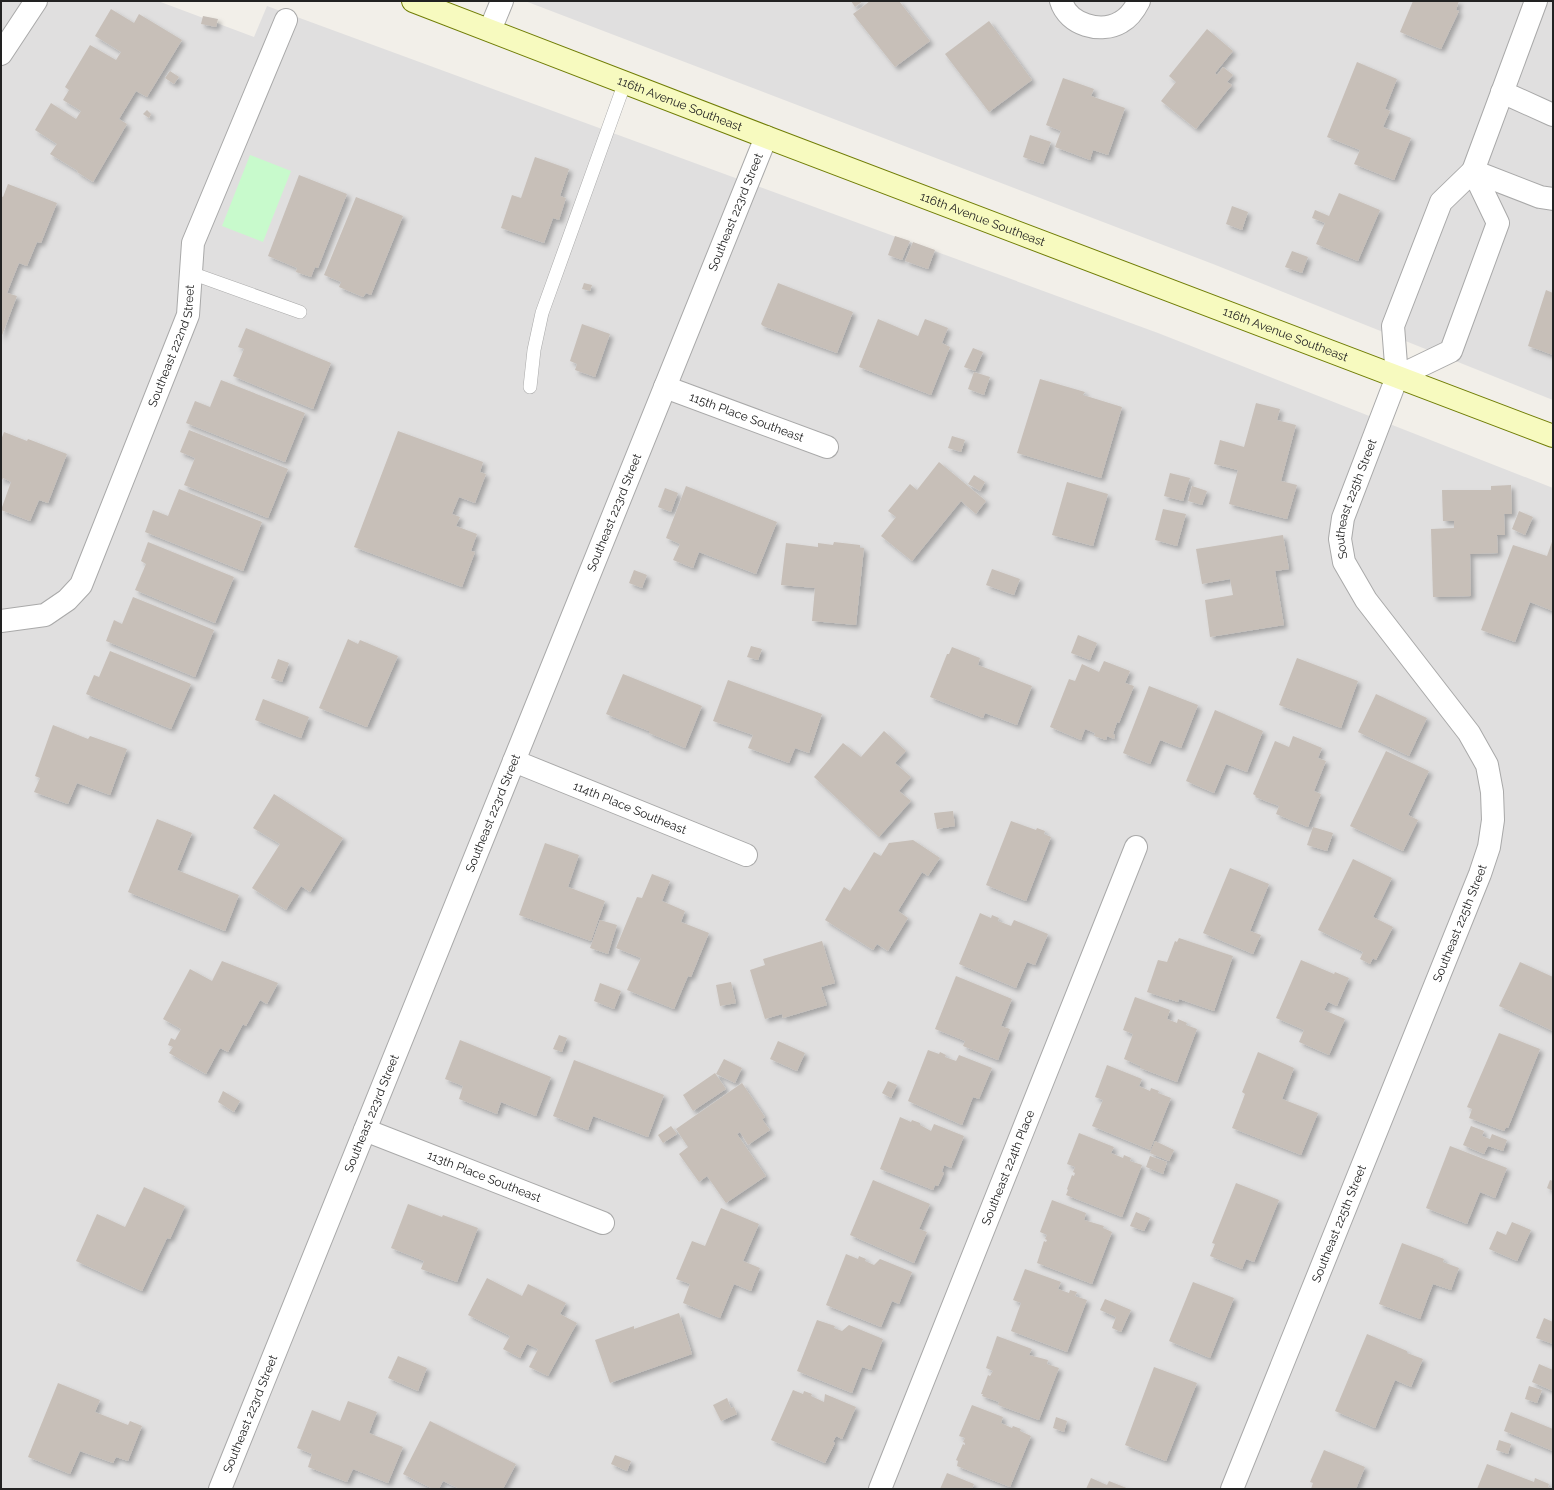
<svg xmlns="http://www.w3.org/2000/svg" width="1554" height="1490" viewBox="0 0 1554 1490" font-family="Raleway,sans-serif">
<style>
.residential{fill:#e0dfdf}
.park{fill:#c8facc}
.building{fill:#c7bfb8;filter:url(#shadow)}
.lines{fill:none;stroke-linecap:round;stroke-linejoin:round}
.lane-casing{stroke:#a9a9a9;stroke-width:14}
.street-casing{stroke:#a9a9a9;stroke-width:24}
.secondary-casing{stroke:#707d05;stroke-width:24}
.lane{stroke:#fff;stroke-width:13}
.street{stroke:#fff;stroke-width:22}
.secondary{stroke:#f7fabf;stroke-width:22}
.labels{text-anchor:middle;stroke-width:3.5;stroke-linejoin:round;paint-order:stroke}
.street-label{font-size:12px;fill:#222;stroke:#fff}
</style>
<defs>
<filter id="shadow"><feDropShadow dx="3.5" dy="3.5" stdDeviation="2" flood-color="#0004"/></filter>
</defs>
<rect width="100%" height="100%" fill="#f2efe9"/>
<path class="residential" d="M1 1H158L254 37 267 6 1158 333 1553 488V1489H1Z
M525 1H1553V400L1213 264Z"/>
<path class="park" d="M250 155 291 171 263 242 222 226Z"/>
<path class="building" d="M851 1H863L855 7Z
M870 1H899L930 41 895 67 853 14Z
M1413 1H1459L1456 10 1459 11 1441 49 1400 32Z
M111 9 134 23 139 14 182 40 147 97 136 91 119 119 127 124 93 182 77 172 78 171 50 154 57 144 35 130 51 103 76 119 81 111 63 100 69 90 65 87 90 45 116 60 121 52 95 36Z
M203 16 218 19 216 27 201 24Z
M989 21 1032 80 989 112 945 54Z
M1207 29 1233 51 1215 73 1217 75 1223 67 1233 75 1227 82 1232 85 1196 129 1161 101 1176 82 1169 76Z
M1357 62 1397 79 1385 109 1390 111 1383 127 1411 138 1394 180 1354 164 1360 150 1327 137Z
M170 71 179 77 174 84 165 78Z
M1063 78 1094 89 1091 96 1125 108 1108 155 1093 150 1090 160 1055 147 1061 131 1046 125Z
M147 110 151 114 149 118 143 114Z
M1030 135 1051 142 1043 164 1023 157Z
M535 157 569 169 560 196 566 198 559 220 553 218 544 243 501 228 512 195 521 198Z
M299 175 347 194 318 268 315 267 311 277 296 272 297 268 268 256Z
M8 184 57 203 41 243 37 242 27 266 19 263 7 293 17 296 1 338V196L3 197Z
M1339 193 1380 210 1358 261 1316 244 1325 223 1312 218 1315 210 1329 216Z
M356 197 403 216 371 295 366 293 363 297 339 287 341 282 324 275Z
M1232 206 1248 212 1242 230 1226 224Z
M895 236 910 241 902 260 888 255Z
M913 242 935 250 928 269 905 261Z
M1292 251 1308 257 1302 273 1285 267Z
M584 283 592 285 590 291 582 289Z
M778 283 853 312 837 353 763 326 761 324Z
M1546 290 1553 293V355L1528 346Z
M878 319 918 336 925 319 948 328 942 343 950 347 931 395 859 367Z
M582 324 610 334 595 377 575 370 577 364 570 361Z
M246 328 331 363 313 409 233 376 244 349 238 347Z
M973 348 983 352 975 371 964 367Z
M974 372 990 377 984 395 968 389Z
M1040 379 1085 392 1083 395 1122 407 1101 478 1017 453Z
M221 380 305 413 285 462 186 423 195 401 210 407Z
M1256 403 1280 409 1277 420 1296 425 1281 481 1297 485 1287 519 1229 504 1238 470 1214 464 1220 440 1244 447Z
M189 430 288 469 268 518 184 485 195 458 180 452Z
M398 431 483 462 480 472 486 474 475 503 459 497 452 514 460 517 456 526 477 534 471 551 475 552 462 587 354 547Z
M4 432 27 441 28 439 67 454 48 503 39 500 30 521 1 510 11 482 3 478 1 483V440Z
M952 436 965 440 961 452 948 448Z
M939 462 986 501 976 514 961 501 912 561 881 536 896 517 888 511 910 484 917 490Z
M1170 473 1190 478 1183 501 1164 496Z
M974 475 985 482 980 491 968 484Z
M1067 482 1108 494 1093 546 1052 535Z
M1511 485 1512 514H1504L1505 535H1497L1498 553 1470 554 1471 596 1433 597 1431 529 1454 528V521H1443L1442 490H1491V486Z
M686 486 777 522 756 574 699 552 693 568 673 560 680 544 666 538Z
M1192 486 1207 491 1202 505 1188 501Z
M665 488 678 493 671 512 658 507Z
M179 489 262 522 243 571 145 532 153 510 168 516Z
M1163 509 1186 514 1177 546 1155 540Z
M1519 511 1533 517 1525 535 1512 529Z
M1283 535 1289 569 1275 571 1284 625 1210 637 1205 600 1233 595 1230 579 1202 584 1196 549Z
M1553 539V611L1530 602 1515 642 1481 630 1513 545 1547 556Z
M148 542 234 577 215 623 135 590 146 564 141 561Z
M834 542 860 545V548H864L856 625 812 621 815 588 781 585 786 543 818 547V543L833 545Z
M992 569 1020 579 1014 595 986 585Z
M634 570 647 575 642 588 629 583Z
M133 597 214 630 195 677 106 641 114 620 122 624Z
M1078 635 1097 643 1090 660 1071 653Z
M348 639 358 644 360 640 398 656 367 727 319 708Z
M751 646 762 649 758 660 747 657Z
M952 647 980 658 978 665 1032 686 1017 725 985 713 983 718 930 697 947 654H949Z
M110 651 191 684 171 729 86 694 94 675 99 677Z
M1297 658 1358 681 1341 728 1279 705Z
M278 659 289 663 282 682 271 678Z
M1104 661 1130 671 1125 683 1134 686 1119 723 1117 722 1113 734 1115 735 1114 739 1107 736 1106 740 1094 736 1095 733 1085 729 1081 740 1050 727 1069 679 1075 681 1082 664 1099 672Z
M623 674 702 706 685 748 649 733V731L606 714Z
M728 680 822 714 809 753 795 748 789 763 748 748 753 735 713 721Z
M1149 686 1198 705 1181 748 1160 740 1150 764 1123 753Z
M1376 694 1427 718 1409 756 1358 732Z
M263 699 309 717 301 738 255 720Z
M1215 710 1263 731 1247 772 1226 764 1214 793 1186 781Z
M53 725 88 739 90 736 127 749 110 795 77 783 68 804 34 792 40 778 35 776Z
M884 731 906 751 895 763 911 777 899 791 911 801 879 837 814 777 843 743 861 757Z
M1293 736 1322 748 1318 758 1326 761 1314 791 1321 794 1308 827 1276 814 1279 806 1255 797 1256 796 1253 794 1275 741 1289 747Z
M1386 751 1429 771 1408 815 1418 820 1403 851 1350 826Z
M274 794 343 838 310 892 301 886 286 910 252 888 280 844 253 828Z
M953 811 955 826 937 829 934 813Z
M157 819 192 833 177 870 239 895 225 931 128 892Z
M1011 821 1036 830 1037 828 1045 831 1044 834 1051 837 1026 901 986 885Z
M1313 827 1333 833 1327 851 1307 845Z
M913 840 940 858 928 876 922 872 898 911 908 918 888 951 877 944 873 950 825 920 844 887 850 891 874 852 881 856 889 843Z
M545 843 579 855 568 887 605 901 591 941 519 915Z
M1353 859 1392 878 1373 917 1393 927 1376 960 1373 958 1370 964 1360 959 1363 952 1318 930Z
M1230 868 1269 884 1250 931 1261 935 1253 954 1203 933Z
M652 874 670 881 662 901 685 911 681 922 709 933 691 977 688 976 674 1009 627 990 641 958 616 948 637 897 642 898Z
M980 913 991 918 992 915 999 918 998 921 1011 926 1014 920 1048 934 1035 965 1027 962 1016 988 959 964Z
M600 920 617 925 608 954 590 948Z
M1179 938 1233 956 1214 1011 1179 999 1178 1002 1147 992 1158 960 1167 962 1175 941 1177 942Z
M822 941 835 983 821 987 827 1005 783 1018 782 1014 765 1019 750 970 765 965 763 959Z
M1301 960 1334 974 1335 972 1349 978 1337 1006 1328 1002 1324 1010 1345 1019 1329 1055 1299 1042 1304 1030 1276 1018Z
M222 961 278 983 267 1004 260 1000 246 1026 243 1024 228 1052 220 1048 206 1074 169 1053 173 1047 168 1045 171 1038 175 1040 181 1029 163 1019 190 969 212 981Z
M1520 962 1553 977V1031L1499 1006Z
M956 976 1012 999 1001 1026 1010 1029 998 1060 963 1046 965 1041 935 1029Z
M731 982 736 1003 720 1006 716 985Z
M600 983 621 991 614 1009 594 1001Z
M1135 997 1170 1010 1167 1019 1177 1023 1178 1019 1187 1023 1186 1025 1197 1029 1177 1082 1140 1068V1066L1124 1059 1133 1034 1123 1030Z
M1499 1033 1540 1049 1508 1128 1506 1127 1504 1131 1469 1118 1472 1109 1467 1107Z
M559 1035 567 1038 562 1052 553 1049Z
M460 1040 551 1077 536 1116 501 1102 497 1114 459 1099 463 1086 445 1079Z
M778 1041 805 1053 797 1071 770 1059Z
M928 1050 939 1054 940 1052 946 1055 945 1057 956 1061 959 1055 992 1068 979 1099 973 1097 962 1125 908 1101Z
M1258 1052 1294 1068 1282 1099 1318 1113 1301 1155 1232 1128 1245 1094 1242 1092Z
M724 1059 742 1068 735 1083 716 1074Z
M574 1060 664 1095 648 1137 593 1116 588 1130 553 1116Z
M1107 1065 1142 1079 1139 1086 1150 1091 1151 1088 1159 1091 1158 1093 1171 1098 1150 1150 1092 1126 1103 1100 1095 1097Z
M715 1073 726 1089 693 1111 683 1095Z
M888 1081 897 1085 891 1098 882 1093Z
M742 1083 765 1117 762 1119 770 1130 748 1145 740 1132 737 1134 766 1176 726 1203 707 1176 699 1182 679 1154 688 1147 676 1129Z
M223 1091 240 1101 234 1112 218 1102Z
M900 1117 911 1122 912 1120 920 1123V1125L931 1131 934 1124 964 1136 951 1168 944 1165 942 1172 944 1173 938 1186 935 1185 933 1190 880 1169Z
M671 1126 677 1134 663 1143 658 1135Z
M1471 1126 1484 1131 1482 1136 1490 1139 1492 1134 1507 1140 1503 1151 1488 1146 1484 1154 1463 1145Z
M1079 1133 1114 1147 1111 1153 1123 1158 1124 1155 1131 1158 1130 1161 1142 1165 1122 1217 1066 1195 1068 1190 1067 1189 1072 1175 1074 1176 1075 1173 1073 1172 1075 1167 1067 1164Z
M1155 1141 1174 1150 1169 1161 1150 1153Z
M1450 1146 1507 1168 1495 1198 1480 1192 1467 1224 1426 1208Z
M1150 1156 1167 1162 1163 1174 1146 1167Z
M873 1180 930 1204 919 1229 927 1232 914 1263 850 1235Z
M1550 1180 1553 1181V1191L1547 1188Z
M1236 1183 1279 1200 1254 1262 1246 1259 1242 1269 1210 1256 1215 1244 1212 1243Z
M144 1187 185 1206 170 1239 167 1238 142 1291 76 1261 97 1214 125 1227Z
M1052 1200 1086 1213 1084 1220 1104 1226 1103 1228 1112 1232 1092 1284 1037 1263 1044 1241 1046 1242 1047 1240 1045 1239 1047 1235 1040 1232Z
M408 1204 442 1217 443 1215 478 1228 457 1282 421 1269 424 1261 391 1248Z
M721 1208 759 1224 743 1261 760 1268 751 1291 734 1284 720 1318 683 1303 690 1284 676 1279 692 1241 705 1246Z
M1136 1212 1150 1218 1144 1231 1130 1226Z
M1512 1222 1531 1230 1517 1261 1489 1249 1497 1231 1506 1235Z
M1402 1243 1444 1259 1443 1262 1459 1268 1451 1290 1433 1284 1420 1319 1379 1304Z
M846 1254 858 1259 859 1256 866 1259 865 1261 874 1265 880 1259 912 1272 899 1304 892 1301 881 1327 826 1305Z
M1025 1269 1061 1282 1058 1289 1069 1293 1070 1290 1077 1292 1075 1296 1087 1300 1067 1352 1011 1331 1021 1303 1013 1300Z
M487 1278 522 1296 528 1284 566 1303 560 1314 577 1323 548 1376 529 1367 538 1349 527 1344 520 1358 503 1349 510 1336 468 1315Z
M1193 1282 1234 1298 1210 1358 1169 1341Z
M1105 1299 1131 1310 1121 1332 1112 1328 1116 1317 1100 1310Z
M679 1313 692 1354 610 1383 595 1340 634 1326V1329Z
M1544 1318 1553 1322V1344L1536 1338Z
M817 1320 835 1326 834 1328 842 1331 849 1325 883 1339 871 1370 862 1367 852 1393 797 1371Z
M1367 1334 1407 1351V1353L1423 1359 1411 1387 1395 1380 1375 1428 1335 1411Z
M997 1336 1032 1349 1029 1355 1048 1360 1047 1364 1059 1368 1039 1420 998 1405 999 1402 982 1396 983 1394H981L988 1375 990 1376 993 1371 986 1368Z
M398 1356 427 1368 418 1391 388 1378Z
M1539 1364 1553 1370V1391L1532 1382Z
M1154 1367 1197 1383 1166 1461 1125 1445Z
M58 1383 100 1400 95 1412 128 1425 130 1421 142 1426 128 1461 116 1457 113 1463 80 1451 70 1474 28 1457Z
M1529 1386 1542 1390 1537 1403 1525 1399Z
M793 1390 803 1394 804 1391 812 1394 811 1396 824 1402 825 1394 856 1407 842 1439 836 1436 833 1442 835 1443 825 1463 771 1440Z
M727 1398 731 1408 734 1407 737 1414 721 1421 713 1405Z
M348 1401 377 1412 369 1433 403 1447 388 1483 353 1469 347 1482 308 1467 312 1454 297 1448 312 1410 340 1421Z
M972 1405 1003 1417 1001 1423 1012 1428 1013 1426 1021 1429 1020 1431 1031 1436 1010 1487 957 1466 958 1461 956 1460 963 1444 965 1445V1443L963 1442 965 1438 959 1436Z
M1511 1412 1553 1429V1451L1504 1431Z
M1056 1417 1067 1421 1064 1432 1053 1428Z
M430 1421 516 1464 503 1489H460L443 1481 439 1489H433L403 1474Z
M1499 1440 1511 1444 1508 1454 1496 1450Z
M1324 1450 1365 1467 1356 1489H1311L1313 1483 1310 1482Z
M615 1455 631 1461 627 1471 611 1464Z
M1487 1464 1534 1482 1535 1478 1549 1484 1548 1487 1553 1489H1477Z
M947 1473 974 1484 972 1489H940Z
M1091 1478 1107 1485 1109 1481 1129 1489H1086Z"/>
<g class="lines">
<g class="lane-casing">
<path id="lane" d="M191 273 300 312
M530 387 534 350 542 313 625 82"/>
</g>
<g class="street-casing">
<g id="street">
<path d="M1061 1C1068 25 1101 34 1121 22 1130 17 1135 9 1139 1"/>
<path d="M1536 1 1473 171 1540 197 1553 199"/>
<path d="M490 30 502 1"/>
<path d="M1 54 36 1"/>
<path d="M1502 92 1553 115"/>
<path id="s1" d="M665 387 827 447"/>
<path id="s2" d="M1 621 45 615 67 600 81 585 188 315 193 243 286 20"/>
<path id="s3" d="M514 761 746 855"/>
<path id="s4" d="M365 1130 603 1223"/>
<path id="s5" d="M220 1489 766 137"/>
<path id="s6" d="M880 1489 1136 847"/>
<path id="s7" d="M1232 1489 1480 874 1489 847 1493 820 1492 792 1487 765 1469 733 1366 600 1344 562 1340 539 1343 518 1397 377 1393 326 1441 202 1473 171 1498 223 1451 351 1397 377"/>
</g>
</g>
<g class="secondary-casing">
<g id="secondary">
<path id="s8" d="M413 1 766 137 1553 436"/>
</g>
</g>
<use href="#lane" class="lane"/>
<use href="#street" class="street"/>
<use href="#secondary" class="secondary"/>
</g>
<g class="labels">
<g class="street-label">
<text dy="4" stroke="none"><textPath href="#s8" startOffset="286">116th Avenue Southeast</textPath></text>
<text dy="4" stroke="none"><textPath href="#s5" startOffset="1377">Southeast 223rd Street</textPath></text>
<text dy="4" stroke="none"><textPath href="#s8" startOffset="610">116th Avenue Southeast</textPath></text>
<text dy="4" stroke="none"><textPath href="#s8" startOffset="934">116th Avenue Southeast</textPath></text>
<text dy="4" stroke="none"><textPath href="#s2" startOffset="348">Southeast 222nd Street</textPath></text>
<text dy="4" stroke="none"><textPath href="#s1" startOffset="87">115th Place Southeast</textPath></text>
<text dy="4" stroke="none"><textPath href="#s7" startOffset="1089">Southeast 225th Street</textPath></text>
<text dy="4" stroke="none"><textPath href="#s5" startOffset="1053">Southeast 223rd Street</textPath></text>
<text dy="4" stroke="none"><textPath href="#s3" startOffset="125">114th Place Southeast</textPath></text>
<text dy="4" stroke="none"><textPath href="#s5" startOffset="729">Southeast 223rd Street</textPath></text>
<text dy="4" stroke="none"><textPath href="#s7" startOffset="610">Southeast 225th Street</textPath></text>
<text dy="4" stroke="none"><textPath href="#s5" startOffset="405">Southeast 223rd Street</textPath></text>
<text dy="4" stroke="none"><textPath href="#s6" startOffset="346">Southeast 224th Place</textPath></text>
<text dy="4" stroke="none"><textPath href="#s4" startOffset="128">113th Place Southeast</textPath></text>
<text dy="4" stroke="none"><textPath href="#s7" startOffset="286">Southeast 225th Street</textPath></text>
<text dy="4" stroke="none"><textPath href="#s5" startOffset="81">Southeast 223rd Street</textPath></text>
</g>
</g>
<rect width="1554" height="1490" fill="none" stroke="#222222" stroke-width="4"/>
</svg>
